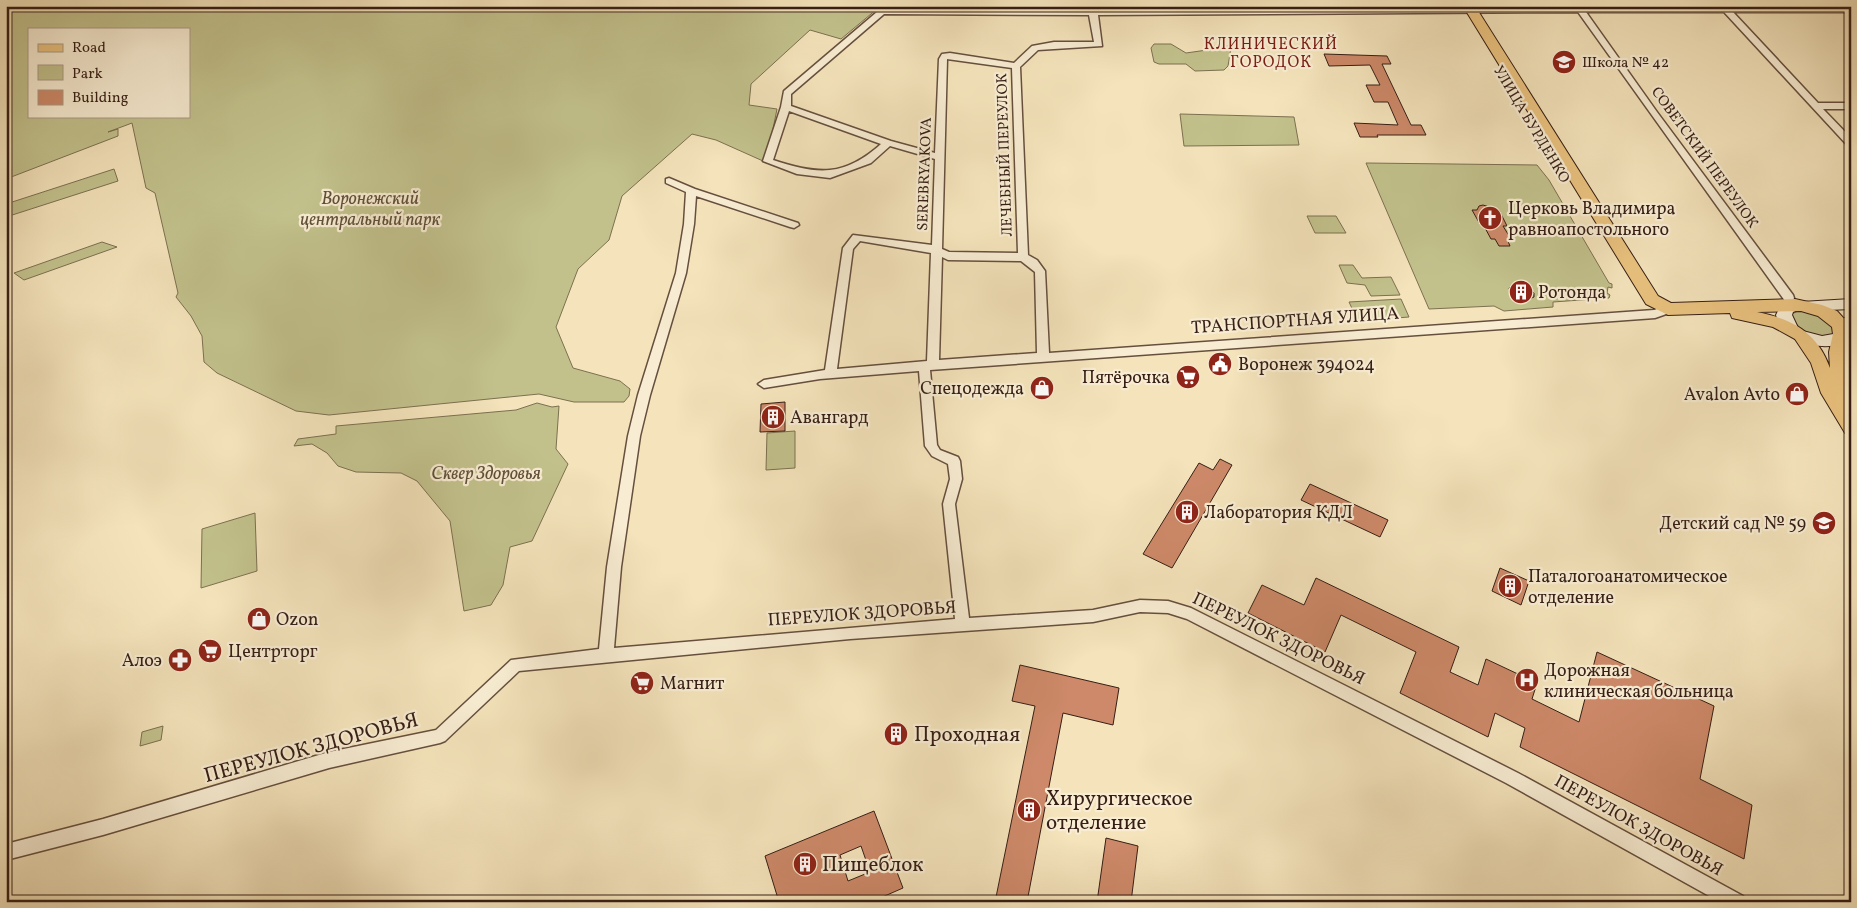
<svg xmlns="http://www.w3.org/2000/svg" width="1857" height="908" viewBox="0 0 1857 908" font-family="Vollkorn,serif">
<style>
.green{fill:#c2c18c;stroke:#7c7050;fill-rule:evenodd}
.building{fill:#cd8969;stroke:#361e15;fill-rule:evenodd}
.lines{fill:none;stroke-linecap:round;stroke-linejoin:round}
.street-casing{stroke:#664f3e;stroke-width:3}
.secondary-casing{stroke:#361e15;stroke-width:2}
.primary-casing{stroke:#361e15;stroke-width:2}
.street{fill:#f8edd3;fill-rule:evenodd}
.secondary{fill:#f8edd3;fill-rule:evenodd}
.primary{fill:#eac27e;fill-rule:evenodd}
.labels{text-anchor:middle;stroke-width:4.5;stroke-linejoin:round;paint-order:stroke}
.far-poi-label{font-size:15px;fill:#361e15;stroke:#f8edd3;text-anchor:start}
.far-street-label{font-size:15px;fill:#361e15;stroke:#f8edd3}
.far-quarter-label{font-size:16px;letter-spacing:1px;fill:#7a1f14;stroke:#f8edd3}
.park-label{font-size:18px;font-style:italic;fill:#604f39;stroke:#f8edd3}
.poi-label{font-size:18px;fill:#361e15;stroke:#f8edd3;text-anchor:start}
.street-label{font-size:18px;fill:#361e15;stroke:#f8edd3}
.near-poi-label{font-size:21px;fill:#361e15;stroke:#f8edd3;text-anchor:start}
.near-street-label{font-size:21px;fill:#361e15;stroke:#f8edd3}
</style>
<rect width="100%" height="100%" fill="#f4e3bb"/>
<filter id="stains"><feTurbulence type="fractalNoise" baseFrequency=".004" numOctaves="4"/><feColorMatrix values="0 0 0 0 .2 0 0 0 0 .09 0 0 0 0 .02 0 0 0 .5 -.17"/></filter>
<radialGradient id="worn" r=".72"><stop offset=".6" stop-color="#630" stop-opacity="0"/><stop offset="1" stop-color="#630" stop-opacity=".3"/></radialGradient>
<path class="green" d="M6 6H866L877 9 841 39 810 30 751 84 749 105 777 109 770 144 763 161 716 140 692 134 622 196 609 240 578 269 556 327 573 368 620 381 630 389 629 396 624 402H574L539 394 329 415 296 411 217 373 204 362 202 336 191 316 176 297 178 293 155 193 146 188 132 123 108 132 118 129V136L6 179ZM29 29H189V116H29Z
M1154 44H1171L1186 53 1207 50 1206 46H1228L1231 48 1228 66 1224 70 1195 71 1186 64H1159L1154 62 1151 48Z
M1180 114 1294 117 1299 145 1184 146Z
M1366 163 1537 165 1549 180 1609 283 1612 284V288L1608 287 1607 293 1610 295 1609 298 1553 302V307L1504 311 1494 306 1429 309Z
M114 169 118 181 6 217V204Z
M1307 216H1336L1346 233H1315Z
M102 242 117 247 24 280 14 273Z
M1339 265H1353L1362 278 1391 277 1400 295 1371 296 1365 285 1347 283Z
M1401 299 1409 317 1358 321 1349 302Z
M1800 310 1827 318 1834 331 1833 334C1817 342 1800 331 1792 318V314Z
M537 403 552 407 559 406 556 449 568 464 532 541 510 547 503 585 491 605 464 611 450 521 417 481 401 473 356 472 338 466 327 453 312 444 294 446 298 439 336 434V426L516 410Z
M795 431V468L766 470 767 433Z
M255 513 257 571 201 588 202 529Z
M163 726 161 740 140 746 142 732Z"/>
<path class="building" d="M1324 54 1387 56 1391 64H1382L1411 125H1421L1426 135H1377L1378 137H1360L1354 123 1398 125 1388 102H1374L1366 85H1380L1370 65 1329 66Z
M1483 205 1499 210 1507 226H1503L1511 239H1507L1510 246H1499L1495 239H1491L1484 226H1481L1472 210H1477L1479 206Z
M1513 284H1521L1529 288 1534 293V297L1525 301 1513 296 1509 288Z
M785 402V431L760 432 761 404Z
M1220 459 1232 465 1172 568 1143 554 1199 463 1213 470Z
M1310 484 1388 520 1380 537 1301 500Z
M1500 568 1529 581 1521 605 1492 591Z
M1316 578 1459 647 1450 672 1478 685 1486 659 1537 683 1532 699 1579 722 1597 652 1714 706 1700 779 1752 805 1744 859 1520 747 1525 728 1495 713 1488 737 1400 693 1416 652 1341 615 1325 652 1248 613 1262 585 1304 605Z
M1020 665 1119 688 1113 725 1063 713 1027 902H995L1035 706 1012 701Z
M899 725 904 738 892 742 887 730Z
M874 811 903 888 871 902H779L765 856ZM861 846 870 872 848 881 840 855Z
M1106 838 1138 846 1131 902H1097Z"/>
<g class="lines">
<g class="street-casing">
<path id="street" d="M884 6H893L890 10 1201 11 1463 9 1470 7 1851 8V12H1733L1818 103H1851V109H1823L1851 138V147L1848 146 1724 12H1586L1657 112 1793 295 1794 298 1793 301H1785L1578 12 1098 15 1102 46 1038 50 1020 67 1028 255 1037 260 1045 271 1049 353 1654 310 1668 305 1674 309 1672 312 1655 318 930 370 937 445 940 450 958 457 960 461 962 479 955 504 969 618 1093 610 1140 600 1168 601 1191 608 1518 773 1743 896 1745 902H1720L1506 783 1187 619 1168 613 1140 612 1093 622 850 639 519 671 445 741 440 743 329 768 103 835 6 860V844L103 819 329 752 436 730 511 660 599 649 607 567 628 436 638 395 676 273 684 224 686 192 666 183V179L669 178 695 189 798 223 799 225 794 228 790 227 696 196 694 224 686 273 650 395 640 436 621 567 614 648 955 619 943 504 950 479 948 464 932 456 925 446 919 371 820 379 764 388 758 384 764 380 825 370 843 248 853 235 932 245 935 159 890 146 871 163 830 178 797 174 763 161 781 107 784 91ZM884 14 1089 15 1094 42H1054L1032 46 1014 63 950 53 942 54 939 59 935 153 891 141 791 106V94ZM947 59 1012 68 1018 253 949 252 942 249ZM789 111 881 144C844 177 818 175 773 160ZM860 241 931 253 927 361 837 369 853 249ZM942 257 948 260 1021 261 1035 272 1037 353 939 360Z"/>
</g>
<g class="secondary-casing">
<path id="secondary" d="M1851 299V309L1806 311 1800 309 1793 312 1792 315 1799 330 1822 336 1839 333 1845 335 1847 339 1845 343C1824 349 1815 346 1795 339L1794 334 1786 333 1778 322 1776 315 1781 305 1795 300 1801 302Z
M1851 315V328L1841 333 1835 331 1833 327 1835 323Z"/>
</g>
<g class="primary-casing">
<path id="primary" d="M1463 6H1475L1658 296 1671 303 1795 299 1822 305 1837 311 1847 322 1850 333 1848 340 1846 355 1851 383V435L1845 433 1821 393 1811 363 1795 339 1773 327 1732 318 1730 313 1668 315 1646 304ZM1801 311 1818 316 1832 327 1833 334 1829 352 1830 368C1817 332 1792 319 1757 312Z"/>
</g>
<use href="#street" class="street"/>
<use href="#secondary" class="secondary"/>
<use href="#primary" class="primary"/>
</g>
<defs>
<g id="school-disc" transform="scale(1.25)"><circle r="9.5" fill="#8f2418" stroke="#f8edd3"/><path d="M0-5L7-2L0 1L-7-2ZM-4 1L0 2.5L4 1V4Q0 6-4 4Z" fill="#fff"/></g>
<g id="church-disc" transform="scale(1.25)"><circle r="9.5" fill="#8f2418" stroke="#f8edd3"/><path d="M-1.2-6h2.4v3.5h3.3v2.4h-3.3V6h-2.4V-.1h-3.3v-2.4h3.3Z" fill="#fff"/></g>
<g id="building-disc" transform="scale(1.25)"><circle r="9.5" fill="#8f2418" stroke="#f8edd3"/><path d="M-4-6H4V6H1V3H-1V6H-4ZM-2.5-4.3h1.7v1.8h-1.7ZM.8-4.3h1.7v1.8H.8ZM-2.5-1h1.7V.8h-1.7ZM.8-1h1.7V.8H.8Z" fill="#fff"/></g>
<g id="civic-disc" transform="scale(1.25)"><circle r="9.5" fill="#8f2418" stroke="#f8edd3"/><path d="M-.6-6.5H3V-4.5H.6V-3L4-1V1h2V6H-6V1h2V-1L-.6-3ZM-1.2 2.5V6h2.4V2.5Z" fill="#fff"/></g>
<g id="supermarket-disc" transform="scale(1.25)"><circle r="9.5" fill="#8f2418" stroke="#f8edd3"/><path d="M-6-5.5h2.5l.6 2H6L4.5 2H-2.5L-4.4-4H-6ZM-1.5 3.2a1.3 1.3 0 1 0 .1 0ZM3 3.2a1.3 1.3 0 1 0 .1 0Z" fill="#fff"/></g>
<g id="shop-disc" transform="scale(1.25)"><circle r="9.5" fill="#8f2418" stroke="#f8edd3"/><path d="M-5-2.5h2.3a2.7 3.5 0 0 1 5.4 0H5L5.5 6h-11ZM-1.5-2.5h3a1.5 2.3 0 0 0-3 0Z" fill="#fff"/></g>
<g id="pharmacy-disc" transform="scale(1.25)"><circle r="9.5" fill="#8f2418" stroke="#f8edd3"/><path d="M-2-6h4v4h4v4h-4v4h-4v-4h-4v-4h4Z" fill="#fff"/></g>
<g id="hospital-disc" transform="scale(1.25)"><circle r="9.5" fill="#8f2418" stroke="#f8edd3"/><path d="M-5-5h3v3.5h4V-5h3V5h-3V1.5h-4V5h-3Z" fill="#fff"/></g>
</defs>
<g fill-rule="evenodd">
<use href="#school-disc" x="1564" y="62"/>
<use href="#church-disc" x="1490" y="218"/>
<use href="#building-disc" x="1521" y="292"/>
<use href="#civic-disc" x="1220" y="364"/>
<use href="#supermarket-disc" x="1188" y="377"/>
<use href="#shop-disc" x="1042" y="388"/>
<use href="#shop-disc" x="1797" y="394"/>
<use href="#building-disc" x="773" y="417"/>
<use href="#building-disc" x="1187" y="512"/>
<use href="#school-disc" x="1824" y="523"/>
<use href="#building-disc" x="1510" y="586"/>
<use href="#shop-disc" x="259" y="619"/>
<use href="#supermarket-disc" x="210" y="651"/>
<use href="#pharmacy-disc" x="180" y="660"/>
<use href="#hospital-disc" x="1527" y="680"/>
<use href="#supermarket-disc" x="642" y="683"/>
<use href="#building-disc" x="896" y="734"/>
<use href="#building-disc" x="1029" y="810"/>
<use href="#building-disc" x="805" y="864"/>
</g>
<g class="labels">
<g class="far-poi-label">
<text x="1582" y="67">Школа № 42</text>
</g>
<g class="far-street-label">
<text transform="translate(1532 124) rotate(59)" y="5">УЛИЦА БУРДЕНКО</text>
<text transform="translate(1004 155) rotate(-92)" y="5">ЛЕЧЕБНЫЙ ПЕРЕУЛОК</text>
<text transform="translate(1705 157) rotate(54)" y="5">СОВЕТСКИЙ ПЕРЕУЛОК</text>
<text transform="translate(924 174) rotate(-88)" y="5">SEREBRYAKOVA</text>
</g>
<g class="far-quarter-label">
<text x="1271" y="49">КЛИНИЧЕСКИЙ<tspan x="1271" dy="18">ГОРОДОК</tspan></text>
</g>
<g class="park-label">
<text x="370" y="204">Воронежский<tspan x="370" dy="21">центральный парк</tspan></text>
<text x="486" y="479">Сквер Здоровья</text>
</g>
<g class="poi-label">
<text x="1508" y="214">Церковь Владимира<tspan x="1508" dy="21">равноапостольного</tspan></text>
<text x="1538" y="298">Ротонда</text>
<text x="1238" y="370">Воронеж 394024</text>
<text x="1170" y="383" text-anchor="end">Пятёрочка</text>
<text x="1024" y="394" text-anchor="end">Спецодежда</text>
<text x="1780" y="400" text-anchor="end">Avalon Avto</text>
<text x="790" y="423">Авангард</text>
<text x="1204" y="518">Лаборатория КДЛ</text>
<text x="1806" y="529" text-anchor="end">Детский сад № 59</text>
<text x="1528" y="582">Паталогоанатомическое<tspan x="1528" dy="21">отделение</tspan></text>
<text x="276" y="625">Ozon</text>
<text x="228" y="657">Центрторг</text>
<text x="162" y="666" text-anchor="end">Алоэ</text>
<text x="1544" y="676">Дорожная<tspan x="1544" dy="21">клиническая больница</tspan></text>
<text x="660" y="689">Магнит</text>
</g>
<g class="street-label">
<text transform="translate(1295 320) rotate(-4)" y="6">ТРАНСПОРТНАЯ УЛИЦА</text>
<text transform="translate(862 613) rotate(-4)" y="6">ПЕРЕУЛОК ЗДОРОВЬЯ</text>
<text transform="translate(1279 638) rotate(26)" y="6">ПЕРЕУЛОК ЗДОРОВЬЯ</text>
<text transform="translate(1639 825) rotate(29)" y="6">ПЕРЕУЛОК ЗДОРОВЬЯ</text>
</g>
<g class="near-poi-label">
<text x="914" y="741">Проходная</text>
<text x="1046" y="805">Хирургическое<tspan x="1046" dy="24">отделение</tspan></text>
<text x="822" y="871">Пищеблок</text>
</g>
<g class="near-street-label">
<text transform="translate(311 747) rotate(-15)" y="7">ПЕРЕУЛОК ЗДОРОВЬЯ</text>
</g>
</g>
<rect width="1857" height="908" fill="none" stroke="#f4e3bb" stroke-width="25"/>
<rect x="8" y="8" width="1842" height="893" fill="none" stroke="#361e15" stroke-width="2.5"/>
<rect x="12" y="12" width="1832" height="883" fill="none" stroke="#361e15"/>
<rect x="28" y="28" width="162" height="90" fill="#f8edd3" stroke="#aa9a87"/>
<rect x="38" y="44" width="25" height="8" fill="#eac27e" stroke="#aa9a87"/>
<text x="72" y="52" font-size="15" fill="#361e15">Road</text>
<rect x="38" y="65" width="25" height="15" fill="#c2c18c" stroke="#aa9a87"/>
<text x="72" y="78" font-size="15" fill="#361e15">Park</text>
<rect x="38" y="90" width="25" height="15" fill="#cd8969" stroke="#aa9a87"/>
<text x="72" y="102" font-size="15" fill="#361e15">Building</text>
<rect width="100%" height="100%" filter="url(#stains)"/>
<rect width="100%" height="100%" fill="url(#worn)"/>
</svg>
